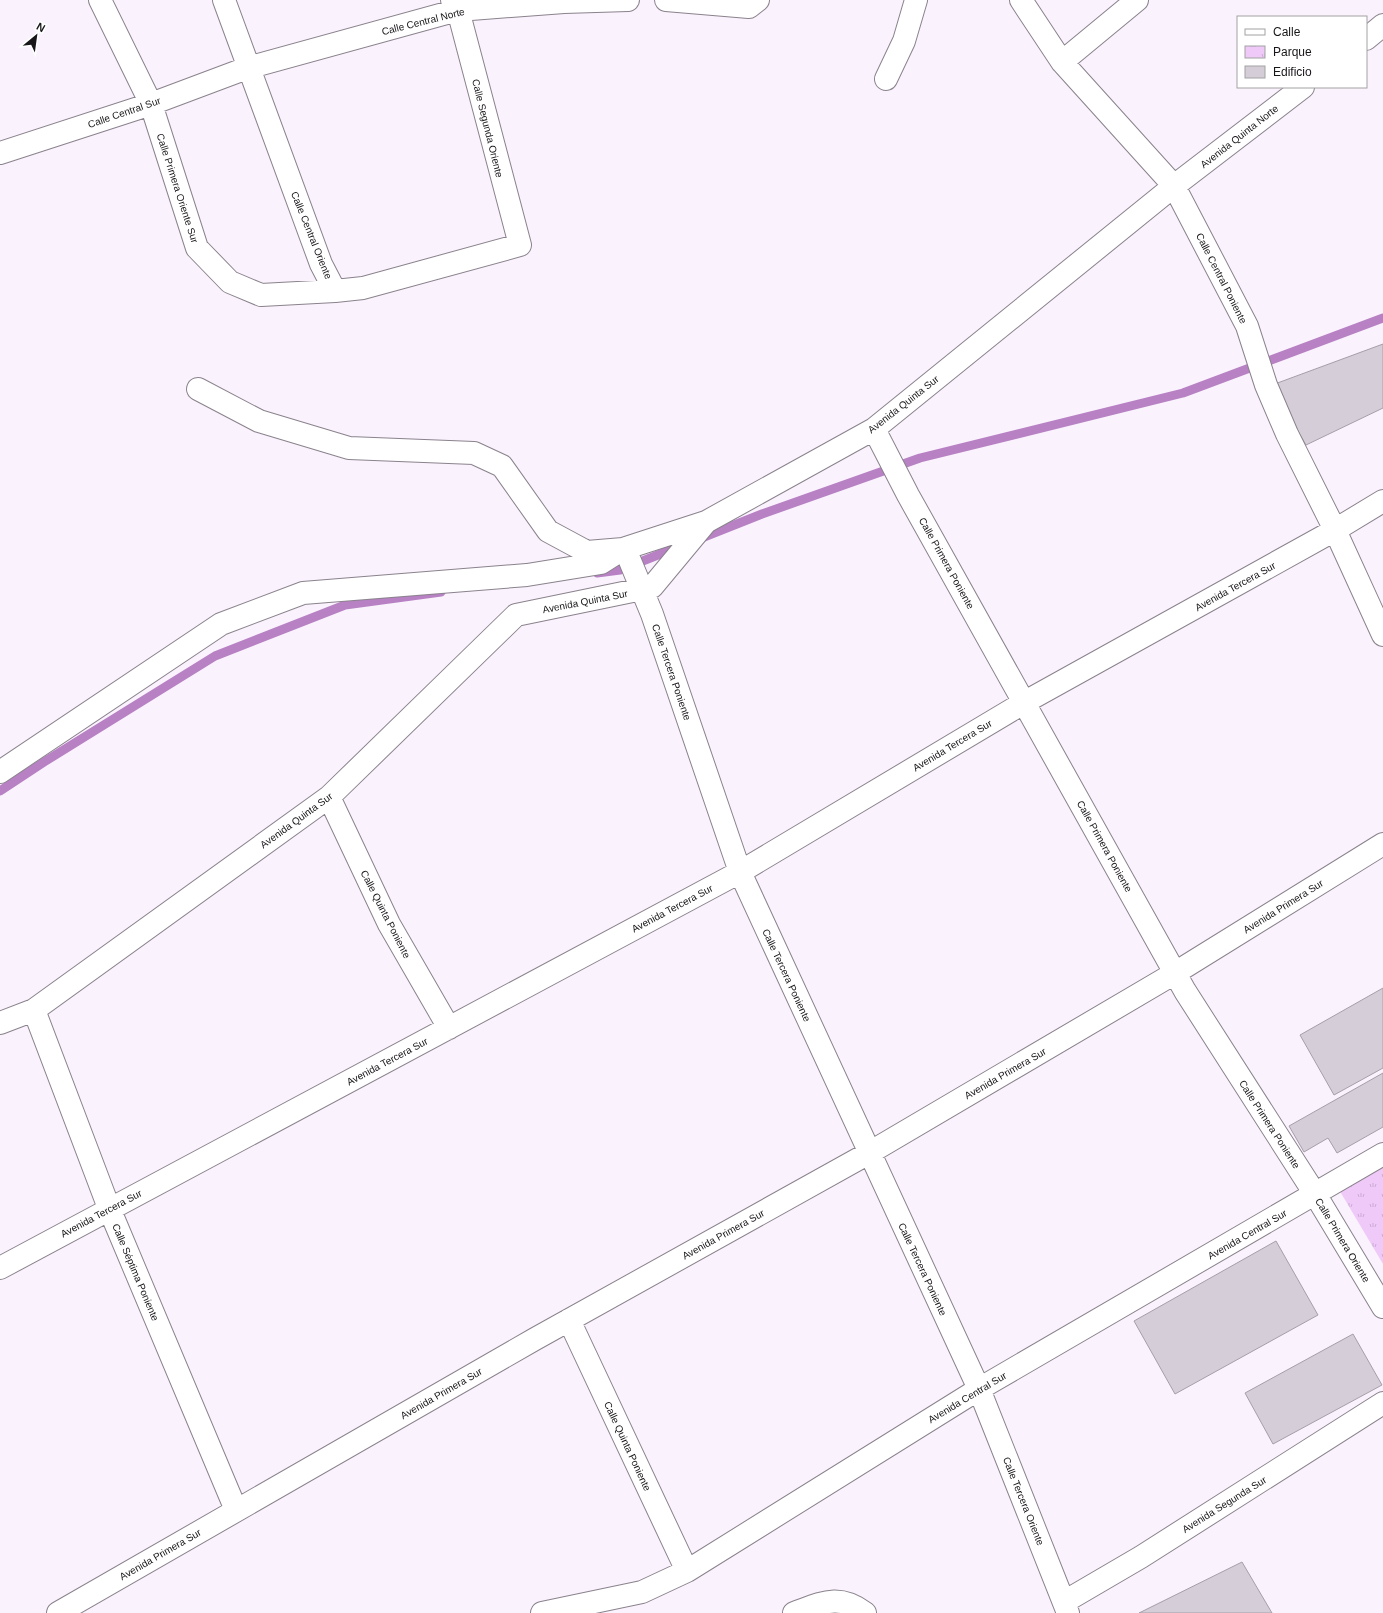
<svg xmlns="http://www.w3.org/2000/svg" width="1383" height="1613" viewBox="0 0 1383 1613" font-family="Arial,sans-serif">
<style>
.park{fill:url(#park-tufts)}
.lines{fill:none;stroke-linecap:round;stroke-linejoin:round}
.stream{stroke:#b781c4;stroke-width:9}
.building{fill:#d5cdd7;stroke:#a69ea8}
.minor-casing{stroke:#8a828c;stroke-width:24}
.minor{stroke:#fff;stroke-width:22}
.labels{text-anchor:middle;stroke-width:3;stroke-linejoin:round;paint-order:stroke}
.street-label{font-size:10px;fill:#191619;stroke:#fff}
</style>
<defs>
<pattern id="park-tufts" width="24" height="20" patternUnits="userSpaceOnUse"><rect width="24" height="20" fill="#efc9f8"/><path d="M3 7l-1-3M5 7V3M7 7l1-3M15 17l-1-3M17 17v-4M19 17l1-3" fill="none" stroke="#ccacd4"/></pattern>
</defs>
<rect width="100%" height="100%" fill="#faf2fd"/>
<path class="park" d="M1383 1163V1264L1338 1188Z"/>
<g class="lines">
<path class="stream" d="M699 539 762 514 920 458 1183 393 1383 318
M597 573 620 570 678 547
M0 791 44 762 215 656 345 605 441 592"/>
</g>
<path class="building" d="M1383 344V408L1306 445 1272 385Z
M1383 988V1068L1334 1095 1300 1035Z
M1383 1073V1127L1337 1153 1328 1138 1304 1152 1289 1126Z
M1276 1241 1318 1315 1175 1394 1134 1321Z
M1353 1334 1382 1385 1273 1444 1245 1393Z
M1242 1562 1272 1613H1139Z"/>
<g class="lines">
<g class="minor-casing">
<path id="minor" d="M100 0 151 104 197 248 230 282 261 295 335 291
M224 0 321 264 335 291 363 288 520 245 458 10 452 0
M666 0 749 7 758 0
M1021 0 1062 62 1174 186 1247 326 1266 385 1287 434 1335 530 1383 635
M1366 39 1383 25
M1062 62 1137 0
M886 79 904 41 916 0
M0 153 151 104 247 68 458 10 564 2 628 0
M198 389 259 421 349 448 474 453 502 466 548 531 587 552 623 549 706 522
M874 429 908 495 1185 991 1315 1194 1383 1307
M0 772 221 624 303 593 527 575 601 563 623 549 628 556 652 614 740 872 979 1389 1068 1613
M329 797 389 924 449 1028
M34 1010 109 1208 236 1510
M0 1023 34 1010 329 797 516 615 652 587 706 522 874 429 1174 186 1303 87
M0 1268 740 872 1025 702 1335 530 1383 501
M569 1320 687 1571
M1064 1602 1141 1557 1383 1403
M58 1613 535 1339 869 1153 1175 973 1383 844
M542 1613 642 1592 687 1571 979 1389 1383 1154
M794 1613C822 1603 839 1593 865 1613"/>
</g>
<use href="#minor" class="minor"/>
</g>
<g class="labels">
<g class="street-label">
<text transform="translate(423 21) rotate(-14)" y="4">Calle Central Norte</text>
<text transform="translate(124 112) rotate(-19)" y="4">Calle Central Sur</text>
<text transform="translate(488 128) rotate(76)" y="4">Calle Segunda Oriente</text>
<text transform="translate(1239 136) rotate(-38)" y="4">Avenida Quinta Norte</text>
<text transform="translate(178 188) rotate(72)" y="4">Calle Primera Oriente Sur</text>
<text transform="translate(312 235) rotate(68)" y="4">Calle Central Oriente</text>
<text transform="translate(1222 278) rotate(63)" y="4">Calle Central Poniente</text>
<text transform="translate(903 404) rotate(-38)" y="4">Avenida Quinta Sur</text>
<text transform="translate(947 563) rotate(61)" y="4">Calle Primera Poniente</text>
<text transform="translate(1235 586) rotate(-29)" y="4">Avenida Tercera Sur</text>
<text transform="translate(585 601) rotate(-11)" y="4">Avenida Quinta Sur</text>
<text transform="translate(672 672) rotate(71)" y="4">Calle Tercera Poniente</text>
<text transform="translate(952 745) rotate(-31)" y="4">Avenida Tercera Sur</text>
<text transform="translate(296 820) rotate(-36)" y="4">Avenida Quinta Sur</text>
<text transform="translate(1105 846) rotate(61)" y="4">Calle Primera Poniente</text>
<text transform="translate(1283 906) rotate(-32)" y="4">Avenida Primera Sur</text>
<text transform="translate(672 908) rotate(-28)" y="4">Avenida Tercera Sur</text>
<text transform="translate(386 914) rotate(63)" y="4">Calle Quinta Poniente</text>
<text transform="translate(787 975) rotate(65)" y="4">Calle Tercera Poniente</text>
<text transform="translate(387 1061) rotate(-28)" y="4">Avenida Tercera Sur</text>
<text transform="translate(1005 1073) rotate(-30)" y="4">Avenida Primera Sur</text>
<text transform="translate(1270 1124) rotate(57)" y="4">Calle Primera Poniente</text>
<text transform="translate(101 1213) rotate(-28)" y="4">Avenida Tercera Sur</text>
<text transform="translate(723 1234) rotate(-29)" y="4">Avenida Primera Sur</text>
<text transform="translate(1247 1234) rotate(-30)" y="4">Avenida Central Sur</text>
<text transform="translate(1343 1240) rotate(59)" y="4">Calle Primera Oriente</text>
<text transform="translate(923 1269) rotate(65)" y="4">Calle Tercera Poniente</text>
<text transform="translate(136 1272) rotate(67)" y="4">Calle Séptima Poniente</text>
<text transform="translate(441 1393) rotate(-30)" y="4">Avenida Primera Sur</text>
<text transform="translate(967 1397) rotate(-31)" y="4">Avenida Central Sur</text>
<text transform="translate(628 1446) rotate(65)" y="4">Calle Quinta Poniente</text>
<text transform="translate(1024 1501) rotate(68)" y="4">Calle Tercera Oriente</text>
<text transform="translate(1224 1504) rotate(-32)" y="4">Avenida Segunda Sur</text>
<text transform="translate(160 1554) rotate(-30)" y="4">Avenida Primera Sur</text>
</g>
</g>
<rect x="1237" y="16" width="130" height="72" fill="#ffffff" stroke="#a3a2a3"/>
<rect x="1245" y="29" width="20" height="6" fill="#ffffff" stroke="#a3a2a3"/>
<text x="1273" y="36" font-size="12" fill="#191619">Calle</text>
<rect x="1245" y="46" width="20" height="12" fill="url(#park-tufts)" stroke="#a3a2a3"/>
<text x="1273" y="56" font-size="12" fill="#191619">Parque</text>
<rect x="1245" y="66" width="20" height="12" fill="#d5cdd7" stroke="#a3a2a3"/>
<text x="1273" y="76" font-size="12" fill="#191619">Edificio</text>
<g transform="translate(36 36) rotate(29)" stroke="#ffffff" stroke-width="3" paint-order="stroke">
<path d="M0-3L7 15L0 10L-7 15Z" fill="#191619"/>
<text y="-6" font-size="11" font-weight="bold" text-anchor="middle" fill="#191619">N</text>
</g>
</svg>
